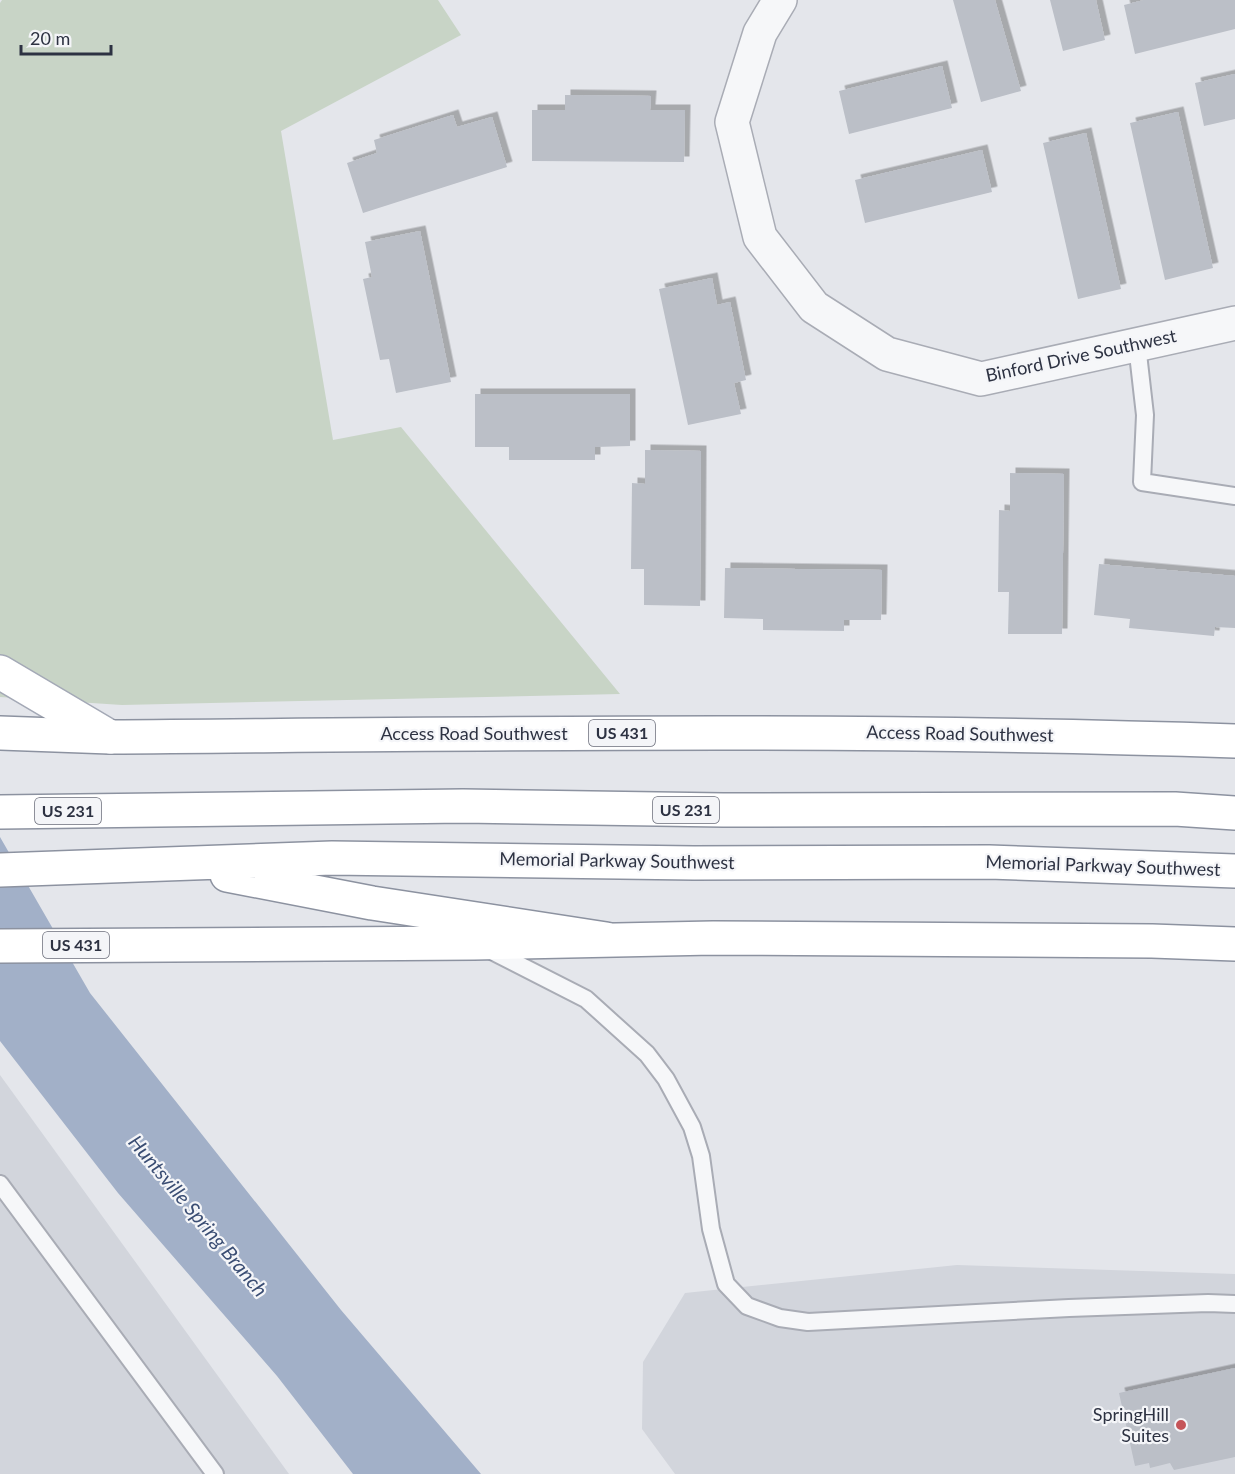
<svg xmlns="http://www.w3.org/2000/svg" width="1235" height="1474" viewBox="0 0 1235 1474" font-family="Lato,sans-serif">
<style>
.built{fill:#d2d5dc}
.green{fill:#c8d4c6}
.water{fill:#a2b0c8}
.building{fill:#bbbfc7;filter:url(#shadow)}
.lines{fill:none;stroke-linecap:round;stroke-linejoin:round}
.service-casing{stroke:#a9acb5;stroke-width:20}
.minor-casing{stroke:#a9acb5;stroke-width:36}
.primary-casing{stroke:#a4a9b6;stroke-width:36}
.trunk-casing{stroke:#8c92a0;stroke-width:36}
.motorway-casing{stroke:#8c92a0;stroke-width:36}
.service{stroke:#f6f7f9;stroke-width:16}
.minor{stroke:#f6f7f9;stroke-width:33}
.primary{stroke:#fff;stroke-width:33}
.trunk{stroke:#fff;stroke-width:33}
.motorway{stroke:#fff;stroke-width:33}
.poi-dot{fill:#c55458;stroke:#f4f5f8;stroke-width:2}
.labels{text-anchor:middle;stroke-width:4.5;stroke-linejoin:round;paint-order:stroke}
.shield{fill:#f4f5f8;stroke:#696c79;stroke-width:1.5}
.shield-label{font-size:16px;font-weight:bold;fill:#2d3242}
.street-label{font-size:18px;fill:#2d3242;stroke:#f4f5f8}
.poi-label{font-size:18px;fill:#2d3242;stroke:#f4f5f8;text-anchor:end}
.water-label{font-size:20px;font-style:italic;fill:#3a4d73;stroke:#f4f5f8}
</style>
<defs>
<filter id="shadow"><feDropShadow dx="5.5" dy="-5.5" stdDeviation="0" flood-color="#0004"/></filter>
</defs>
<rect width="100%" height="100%" fill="#e4e6eb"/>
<path class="built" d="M0 1075 289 1474H0Z
M957 1265 1235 1274V1474H675L642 1429 643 1362 685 1293Z"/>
<path class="green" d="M2 0H438L461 35 281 131 333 440 401 427 620 694 122 705 0 697V3Z"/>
<path class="water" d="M0 837 90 993 341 1310 481 1474H353L277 1376 118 1193 0 1041Z"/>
<path class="building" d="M953 0H995L1021 91 981 102Z
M1050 0H1096L1105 40 1063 51Z
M1144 0H1235V29L1135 54 1124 5Z
M942 66 952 108 849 134 839 91Z
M1235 74V119L1204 126 1195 83Z
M565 95 651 96 650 110H685L684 162 532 161V110H565Z
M1178 112 1213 268 1165 280 1130 123Z
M453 115 457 127 492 117 507 167 363 213 347 163 377 153 374 140Z
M1086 133 1121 289 1078 299 1043 143Z
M982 150 992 192 865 223 855 180Z
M420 231 451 382 396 393 389 359 380 360 363 279 372 277 365 242Z
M712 278 717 305 730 302 746 380 734 383 741 414 688 425 659 289Z
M475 394H630V446L595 447V460H509V447H475Z
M645 450 701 451 700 606 644 605V569H631L632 483 645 484Z
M1010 473 1064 474 1062 634H1008L1009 592H998L999 510 1010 511Z
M1099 564 1235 576V628L1215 627 1214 636 1129 628 1130 619 1094 615Z
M725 568 882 570 881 620H844V631L763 630V619L724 618Z
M1235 1368V1457L1174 1470 1170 1463 1150 1468 1149 1463 1135 1466 1119 1393Z"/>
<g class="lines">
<g class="service-casing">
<path id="service" d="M1137 345 1145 415 1142 482 1235 496
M486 948 586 999 647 1054 666 1079 692 1127 701 1156 711 1229 726 1284 747 1306 780 1318 808 1322 1069 1308 1208 1303 1235 1304
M0 1184 215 1474"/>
</g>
<g class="minor-casing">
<path id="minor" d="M780 0 760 33 732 122 760 237 814 307 887 354 981 379 1235 323"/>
</g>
<g class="primary-casing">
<path id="primary" d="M0 672 110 737"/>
</g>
<g class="trunk-casing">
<path id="trunk" d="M0 733 110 737C485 734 860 728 1235 741
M0 946 474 943 713 938 1152 941 1235 944"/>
</g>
<g class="motorway-casing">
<path id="motorway" d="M0 812 463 806 723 810 1175 809 1235 813
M0 870 332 858 694 863 989 862 1235 871
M227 875 372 903 606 939"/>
</g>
<use href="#service" class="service"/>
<use href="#minor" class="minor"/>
<use href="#primary" class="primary"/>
<use href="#trunk" class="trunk"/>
<use href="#motorway" class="motorway"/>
</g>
<circle class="poi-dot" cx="1181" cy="1425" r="6"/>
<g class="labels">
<g class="shield">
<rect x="589" y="720" width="66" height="26" rx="4.5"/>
<rect x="653" y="797" width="66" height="26" rx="4.5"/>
<rect x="35" y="798" width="66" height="26" rx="4.5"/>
<rect x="43" y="932" width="66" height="26" rx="4.5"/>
</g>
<g class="shield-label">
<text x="622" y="739">US 431</text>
<text x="686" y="816">US 231</text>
<text x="68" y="817">US 231</text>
<text x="76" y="951">US 431</text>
</g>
<g class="street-label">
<text transform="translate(1081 356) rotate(-12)" y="6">Binford Drive Southwest</text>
<text x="474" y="740">Access Road Southwest</text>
<text transform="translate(960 734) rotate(1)" y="6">Access Road Southwest</text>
<text transform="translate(617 861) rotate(1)" y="6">Memorial Parkway Southwest</text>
<text transform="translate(1103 866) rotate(2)" y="6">Memorial Parkway Southwest</text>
</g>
<g class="poi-label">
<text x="1169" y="1421">SpringHill<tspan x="1169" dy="21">Suites</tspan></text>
</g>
<g class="water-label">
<text transform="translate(198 1216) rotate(50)" y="7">Huntsville Spring Branch</text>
</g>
</g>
<path d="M21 45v9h90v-9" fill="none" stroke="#2d3242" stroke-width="3"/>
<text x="30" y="45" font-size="18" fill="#2d3242" stroke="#f4f5f8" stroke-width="4.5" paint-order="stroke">20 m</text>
</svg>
